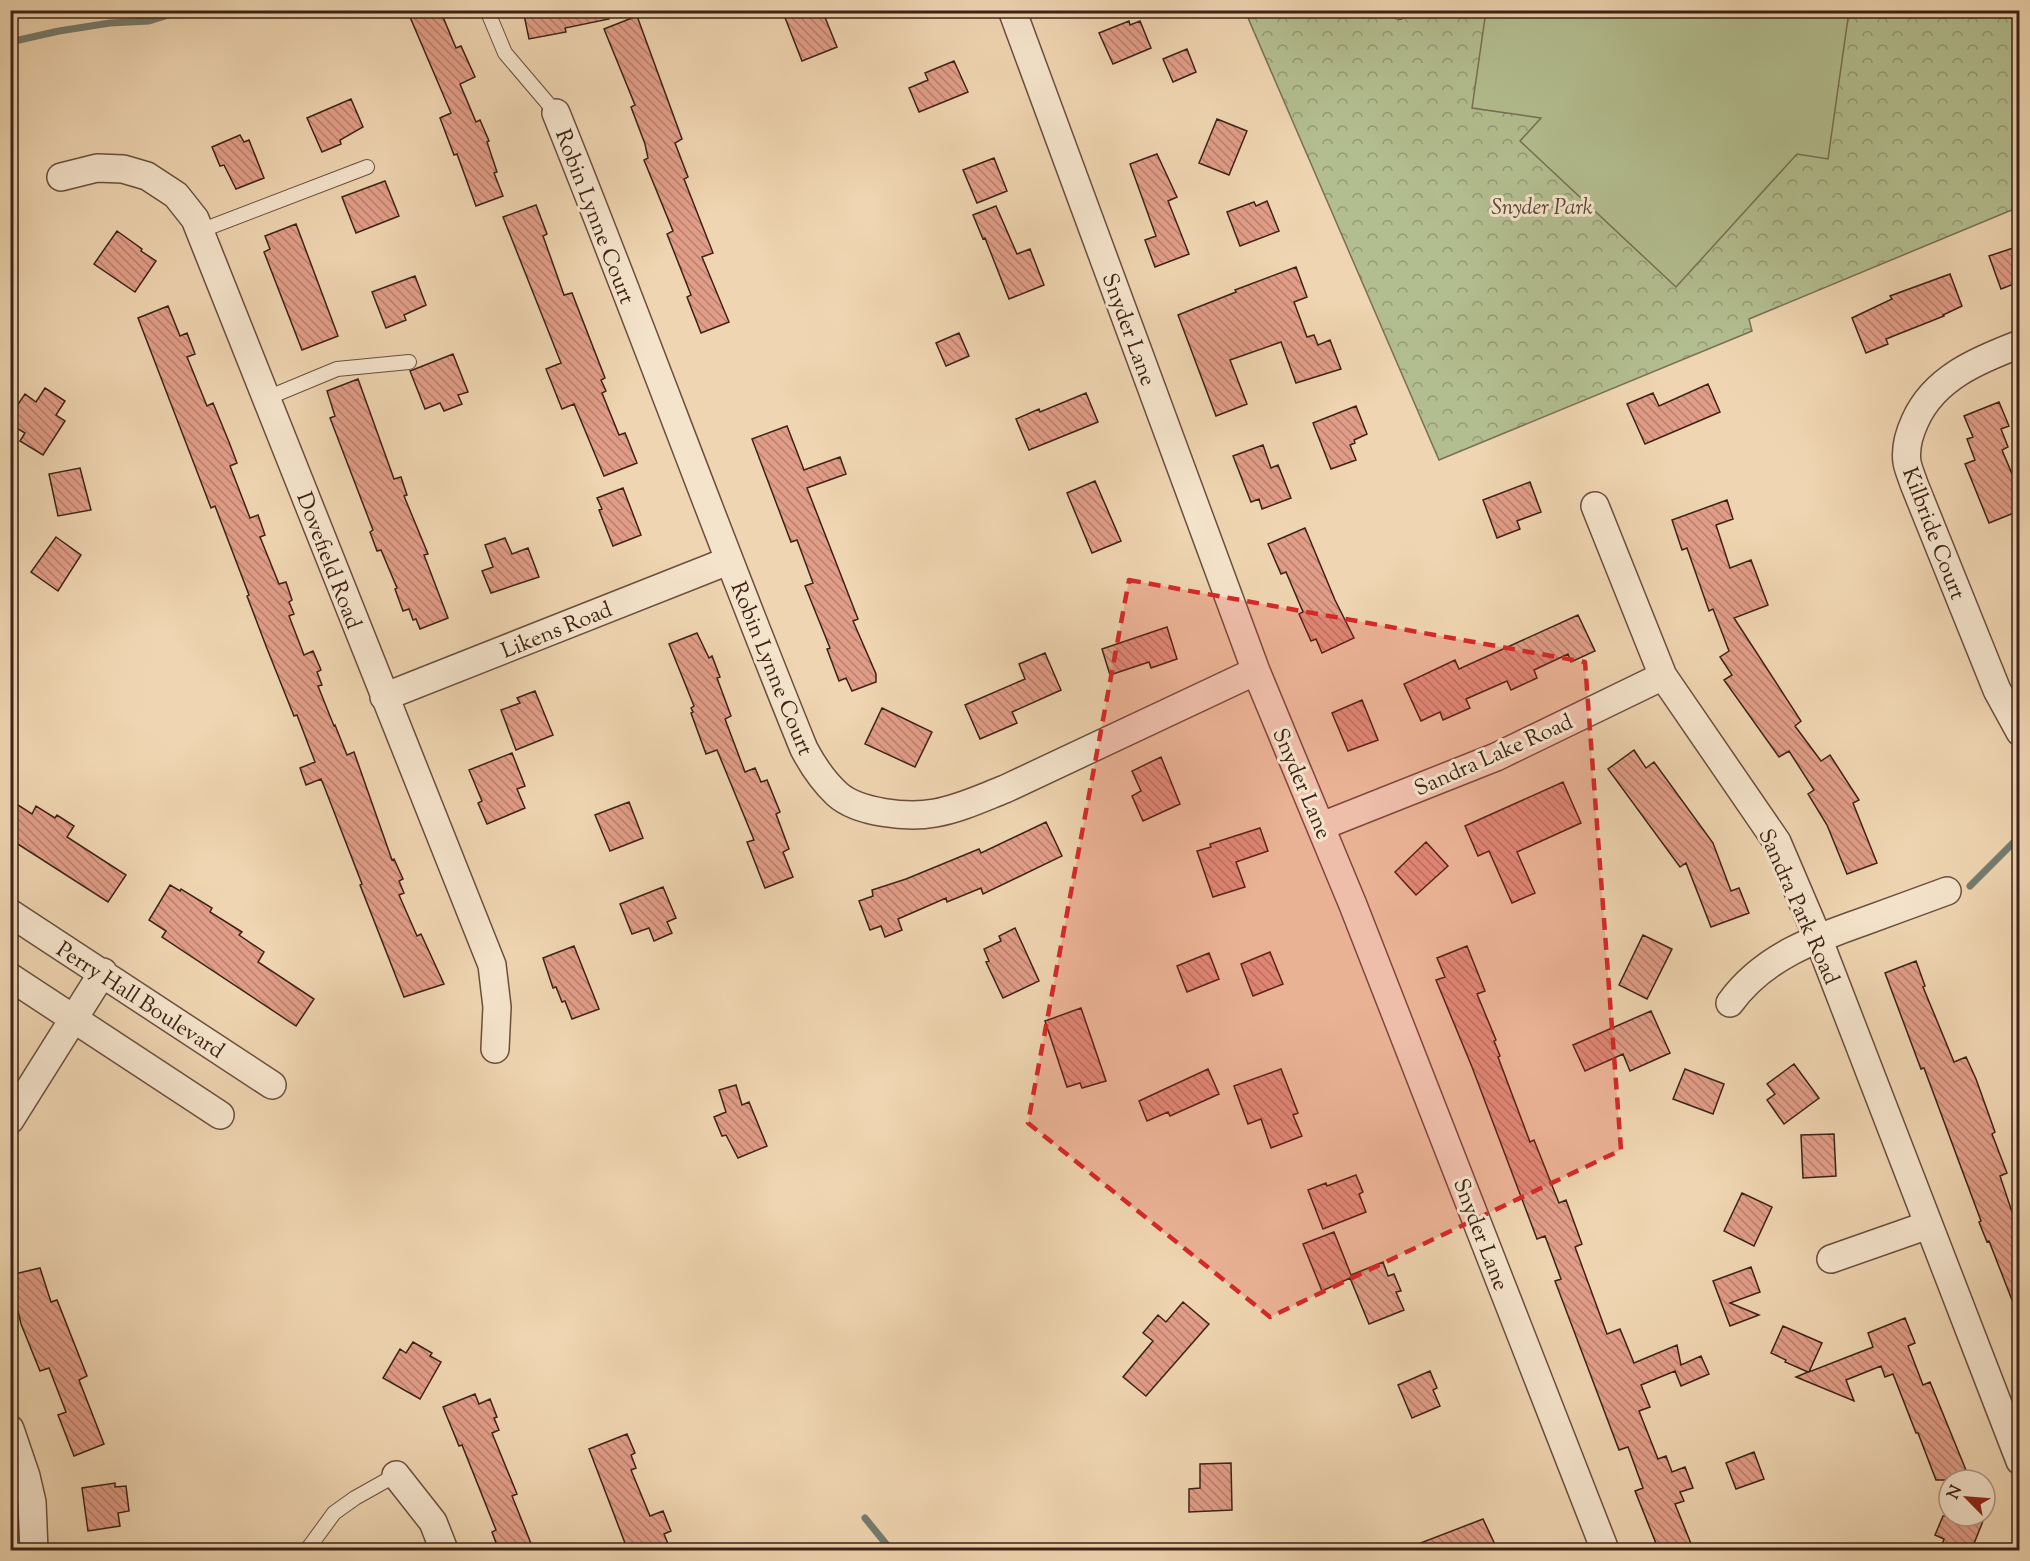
<svg xmlns="http://www.w3.org/2000/svg" width="2030" height="1561" viewBox="0 0 2030 1561" font-family="'Sorts Mill Goudy',serif">
<style>
.park{fill:url(#park-crowns);stroke:#787054;stroke-width:1.5}
.pitch{fill:#b3be90;stroke:#787054;stroke-width:1.5}
.lines{fill:none;stroke-linecap:round;stroke-linejoin:round}
.stream{stroke:#757d6f;stroke-width:7}
.building{fill:url(#building-back-hatch);stroke:#3d2217;stroke-width:1.5}
.service-casing{stroke:#6a4f3e;stroke-width:16}
.minor-casing{stroke:#6a4f3e;stroke-width:30}
.service{stroke:#f5e4cc;stroke-width:14}
.minor{stroke:#f5e4cc;stroke-width:27}
.marked{fill:#d62828;fill-opacity:0.2;stroke:#d62828;stroke-width:4.5;stroke-dasharray:12 8;stroke-linejoin:round}
.labels{text-anchor:middle;stroke-width:6;stroke-linejoin:round;paint-order:stroke}
.park-label{font-size:22px;font-style:italic;fill:#5a4935;stroke:#f5e4cc}
.street-label{font-size:22px;fill:#3d2217;stroke:#f5e4cc}
</style>
<defs>
<pattern id="park-crowns" width="20" height="18" patternUnits="userSpaceOnUse" patternTransform="scale(1.5)"><rect width="20" height="18" fill="#b3be90"/><path d="M2 6a3 3 0 1 1 6 0M12 15a3 3 0 1 1 6 0" fill="none" stroke="#939a75"/></pattern>
<pattern id="building-back-hatch" width="6" height="6" patternUnits="userSpaceOnUse" patternTransform="scale(1.5)"><rect width="6" height="6" fill="#e29d88"/><path d="M-1 5l2 2M0 0l6 6M5-1l2 2" fill="none" stroke="#b8806e"/></pattern>
</defs>
<rect width="100%" height="100%" fill="#efd5b1"/>
<filter id="stains"><feTurbulence type="fractalNoise" baseFrequency=".00333" numOctaves="4"/><feColorMatrix values="0 0 0 0 .2 0 0 0 0 .09 0 0 0 0 .02 0 0 0 .5 -.17"/></filter>
<radialGradient id="worn" r=".72"><stop offset=".6" stop-color="#630" stop-opacity="0"/><stop offset="1" stop-color="#630" stop-opacity=".3"/></radialGradient>
<path class="park" d="M1245 11H2019V207L1749 319 1752 331 1439 460Z"/>
<path class="pitch" d="M1486 11H1849L1828 159 1797 154 1676 287 1520 141 1541 118 1472 108Z"/>
<g class="lines">
<path class="stream" d="M10 42 59 31 110 23 149 21 185 10
M1970 886 2020 836
M865 1518 891 1550"/>
</g>
<path class="building" d="M407 10H440L456 48 461 46 475 77 460 84 476 122 480 120 489 141 487 142 497 172 494 173 503 196 476 206 457 154 454 155 440 118 451 113Z
M523 10H608L609 19 565 28 566 32 529 39Z
M782 10H822L837 47 802 61Z
M637 16 682 139 675 143 688 177 684 179 713 253 702 257 729 322 701 333 687 297 691 295 667 234 673 231 644 160 648 158 645 144 631 107 635 105 604 29Z
M1129 21 1130 25 1140 21 1151 48 1113 64 1099 33Z
M1187 49 1196 72 1173 82 1163 59Z
M954 61 968 92 919 112 909 88 928 80 925 73Z
M351 99 363 127 340 140 341 144 322 152 307 118Z
M1217 119 1247 131 1229 175 1199 163Z
M240 135 244 142 249 140 264 178 236 189 224 165 220 166 212 147Z
M1157 154 1177 197 1168 201 1189 254 1155 267 1145 240 1156 236 1130 164Z
M994 158 1007 191 977 203 963 170Z
M385 181 399 216 356 233 342 197Z
M1267 201 1279 231 1240 246 1227 212 1254 202 1256 206Z
M536 205 547 234 543 236 564 295 572 293 605 378 601 380 606 391 602 393 619 435 625 433 637 463 604 476 574 404 562 409 546 369 561 363 503 217Z
M996 206 1017 254 1030 249 1044 285 1009 299 985 238 983 239 973 215Z
M296 224 338 336 302 350 264 252 270 249 265 236Z
M117 231 142 249 141 251 156 261 135 292 94 264Z
M2019 246V282L2001 289 1989 256Z
M1296 267 1307 297 1294 302 1307 337 1314 335 1318 345 1330 340 1341 369 1296 383 1281 342 1230 360 1247 404 1216 416 1178 315 1236 292 1235 290Z
M1950 274 1962 306 1943 315 1944 316 1886 339 1888 344 1866 353 1852 318 1892 299 1890 296Z
M415 276 426 305 404 315 406 320 386 328 372 292Z
M168 306 180 336 187 333 195 354 187 357 207 406 213 403 229 442 237 463 230 466 250 518 258 515 265 535 260 537 279 584 286 582 292 600 289 602 294 614 289 616 304 655 313 651 321 670 317 672 322 685 318 686 334 726 335 725 347 755 354 752 392 860 394 859 403 879 399 881 404 893 399 895 417 936 421 934 444 984 404 997 360 885 362 884 324 786 321 779 306 785 300 768 315 762 297 715 294 716 266 646 247 596 249 595 215 506 211 508 138 318Z
M959 333 969 356 946 366 936 343Z
M453 354 468 392 458 395 462 404 444 411 440 403 425 409 410 371Z
M358 379 394 479 401 477 407 495 404 496 428 554 424 555 448 618 420 629 416 619 413 620 409 609 403 611 395 589 397 588 381 550 377 551 370 532 373 530 330 418 335 416 327 391Z
M1708 384 1720 412 1645 444 1627 404 1653 393 1659 406Z
M45 388 65 401 56 415 65 421 43 455 20 441 25 433 10 424V416L25 394 36 402Z
M1086 393 1098 422 1029 450 1016 419 1039 409 1040 412Z
M1999 402 2009 426 2001 429 2008 447 2002 450 2018 488 2014 490 2019 506V511L1989 523 1965 464 1975 460 1967 439 1973 437 1964 416Z
M1356 406 1367 434 1354 440 1355 443 1350 445 1356 460 1331 469 1313 423Z
M787 426 804 470 840 457 846 474 807 488 858 619 853 621 876 674V682L852 691 846 678 839 681 827 649 830 648 805 586 813 583 797 540 791 542 752 439Z
M1263 445 1271 468 1278 465 1291 498 1262 509 1259 499 1251 502 1233 456Z
M80 468 91 510 58 516 49 474Z
M1095 481 1121 541 1092 553 1067 493Z
M1530 482 1541 512 1517 521 1520 529 1497 538 1483 500Z
M623 488 641 535 613 546 599 510 602 509 597 498Z
M1727 500 1733 519 1716 525 1730 568 1751 560 1768 605 1734 618 1801 721 1795 726 1821 761 1830 755 1859 800 1853 803 1877 863 1847 874 1827 825 1808 794 1814 790 1789 751 1779 757 1724 680 1732 675 1720 657 1729 651 1713 609 1709 611 1687 548 1682 550 1672 520Z
M1305 528 1335 600 1354 638 1322 653 1316 639 1311 641 1299 614 1303 612 1286 572 1281 574 1268 544Z
M56 537 81 555 58 591 31 572Z
M505 538 512 554 528 548 539 577 491 593 482 571 493 567 485 545Z
M1578 615 1595 651 1571 662 1568 654 1534 670 1537 678 1511 690 1507 681 1466 699 1470 708 1443 720 1440 712 1421 721 1404 684 1455 660 1459 669Z
M1167 627 1177 659 1151 668 1149 662 1110 675 1102 649Z
M697 633 709 658 712 656 720 677 717 678 731 716 725 719 745 772 755 768 761 782 767 780 780 812 776 814 789 849 783 852 793 877 765 888 747 842 754 840 717 750 706 754 691 713 693 712 691 708 694 706 669 644Z
M1045 653 1061 690 1012 712 1017 723 980 739 965 705 1025 679 1019 664Z
M535 691 553 735 516 750 501 710 520 703 517 698Z
M1362 700 1378 740 1348 751 1332 713Z
M882 708 932 732 915 767 865 744Z
M1634 750 1646 768 1654 762 1713 843 1731 891 1739 888 1749 913 1711 927 1686 863 1680 867 1608 769Z
M512 753 525 786 517 789 525 808 487 824 478 803 482 801 469 770Z
M1161 757 1180 804 1143 821 1132 796 1141 791 1132 771Z
M1563 782 1581 823 1517 852 1535 893 1512 903 1489 851 1478 856 1465 826Z
M10 800 32 814 36 806 55 818 57 815 74 826 67 837 126 875 108 902 10 839Z
M629 802 643 838 610 851 595 815Z
M1046 822 1062 856 983 894 981 888 947 902 946 898 898 919 902 930 885 937 881 926 870 930 859 901 873 896 872 890 906 879 979 849 981 853Z
M1260 828 1268 851 1236 862 1245 887 1213 897 1197 851 1211 847 1210 844Z
M1426 842 1448 866 1416 895 1395 872Z
M170 885 180 891 181 889 212 908 210 912 242 932 239 935 264 952 258 962 314 999 296 1026 162 937 166 931 149 920Z
M663 887 676 918 667 922 672 933 654 941 649 928 632 934 620 904Z
M1015 928 1039 981 1003 998 986 962 989 961 984 949 1001 941 999 936Z
M1643 935 1672 949 1647 999 1619 985Z
M574 946 599 1009 572 1019 565 1001 562 1002 556 987 553 988 543 958Z
M1467 946 1485 991 1477 994 1496 1040 1494 1041 1500 1056 1498 1057 1530 1142 1534 1140 1559 1203 1566 1200 1582 1244 1575 1247 1607 1334 1620 1329 1634 1363 1677 1345 1681 1365 1701 1356 1709 1374 1681 1386 1675 1371 1641 1385 1650 1407 1639 1411 1658 1459 1666 1456 1672 1472 1685 1467 1693 1488 1680 1492 1684 1501 1675 1504 1694 1551H1659L1635 1491 1643 1488 1628 1447 1619 1450 1555 1281 1561 1279 1545 1236 1537 1239 1472 1067 1436 980 1445 977 1437 958Z
M1270 952 1283 984 1253 996 1241 964Z
M1209 953 1219 979 1187 992 1177 966Z
M1916 961 1925 986 1923 987 1954 1062 1966 1057 1976 1079 1995 1132 1992 1134 2007 1173 2000 1176 2012 1212 2014 1211 2019 1225V1318L1989 1241 1987 1242 1979 1222 1981 1221 1924 1068 1921 1069 1885 973Z
M1081 1008 1106 1081 1082 1088 1080 1083 1067 1087 1045 1021Z
M1651 1011 1670 1053 1630 1071 1623 1054 1585 1071 1573 1045Z
M1794 1064 1819 1098 1784 1124 1767 1100 1775 1094 1767 1084Z
M1208 1069 1219 1094 1170 1116 1168 1112 1147 1121 1139 1101Z
M1281 1069 1298 1113 1293 1115 1302 1136 1271 1148 1261 1119 1248 1124 1234 1086Z
M1685 1069 1724 1084 1713 1114 1673 1099Z
M736 1085 742 1105 749 1102 767 1146 738 1158 726 1135 722 1136 714 1117 726 1112 719 1090Z
M1834 1134 1836 1176 1803 1178 1801 1135Z
M1356 1175 1363 1192 1359 1194 1366 1212 1323 1229 1308 1190 1326 1183 1327 1186Z
M1742 1193 1772 1207 1754 1246 1724 1231Z
M1334 1232 1351 1275 1383 1262 1388 1276 1394 1274 1401 1291 1396 1292 1404 1310 1369 1324 1350 1278 1322 1291 1303 1244Z
M1751 1267 1760 1292 1730 1303 1759 1315 1730 1326 1713 1281Z
M40 1268 51 1302 57 1300 87 1376 79 1380 104 1444 74 1456 58 1415 66 1412 49 1368 40 1371 21 1324 10 1277V1275Z
M1183 1302 1209 1324 1146 1396 1123 1377 1153 1341 1143 1333 1158 1315 1166 1322Z
M1905 1318 1915 1343 1908 1346 1923 1385 1930 1382 1970 1480H1936L1918 1433H1916L1893 1374 1885 1377 1881 1366 1846 1380 1854 1401 1796 1377 1808 1372 1785 1362 1786 1360 1771 1353 1783 1326 1822 1343 1809 1372 1873 1347 1868 1333Z
M413 1342 432 1353 430 1356 441 1362 420 1399 383 1378 400 1349 406 1353Z
M1430 1371 1437 1388 1433 1390 1440 1406 1412 1418 1398 1385Z
M475 1394 479 1404 490 1399 497 1417 494 1418 499 1430 492 1433 517 1494 512 1496 534 1551H499L492 1532 496 1530 462 1445 459 1446 443 1407Z
M627 1434 635 1453 631 1455 636 1468 631 1470 650 1516 663 1511 671 1531 664 1534 671 1551H628L589 1449Z
M1754 1452 1764 1479 1736 1489 1726 1463Z
M1231 1463 1232 1510 1189 1512V1489L1200 1488V1464Z
M115 1483V1487L126 1486 129 1511 118 1513 120 1526 88 1531 82 1488Z
M1943 1516H1985L1971 1551H1940L1944 1539 1935 1535Z
M1483 1519 1498 1551H1405V1549Z"/>
<g class="lines">
<g class="service-casing">
<path id="service" d="M487 10 505 53 556 113
M1398 10 1399 12
M200 231 367 167
M267 398 337 369 409 362
M307 1550 334 1513 355 1498 396 1475"/>
</g>
<g class="minor-casing">
<path id="minor" d="M1012 10 1256 671 1353 905 1605 1550
M556 113C641 324 718 538 804 749 813 766 823 781 837 794 858 813 908 818 935 813 959 809 982 798 1005 789L1256 671
M61 177 97 168 123 169 147 176 176 195 195 219 492 965 497 1007 495 1049
M2020 344C1978 360 1934 378 1915 421 1909 434 1905 448 1907 462 1908 469 1912 477 1914 484L1997 690 2020 732
M1595 506 1663 676 1777 842 1818 938 2020 1461
M384 697 728 561
M1322 826 1496 757 1663 676
M10 913 272 1085
M10 977 220 1115
M1730 1003C1763 957 1814 939 1865 921 1892 911 1920 901 1947 891
M10 1120 103 972
M1831 1259 1928 1225
M10 1429 26 1476 32 1502 34 1550
M396 1475 433 1522 444 1550"/>
</g>
<use href="#service" class="service"/>
<use href="#minor" class="minor"/>
</g>
<path class="marked" d="M1129 580 1585 662 1621 1150 1270 1317 1028 1123Z"/>
<g class="labels">
<g class="park-label">
<text x="1542" y="214">Snyder Park</text>
</g>
<g class="street-label">
<text transform="translate(596 216) rotate(69)" y="8">Robin Lynne Court</text>
<text transform="translate(1130 329) rotate(70)" y="8">Snyder Lane</text>
<text transform="translate(1935 533) rotate(69)" y="8">Kilbride Court</text>
<text transform="translate(330 560) rotate(69)" y="8">Dovefield Road</text>
<text transform="translate(556 629) rotate(-22)" y="8">Likens Road</text>
<text transform="translate(773 668) rotate(68)" y="8">Robin Lynne Court</text>
<text transform="translate(1493 754) rotate(-24)" y="8">Sandra Lake Road</text>
<text transform="translate(1303 783) rotate(67)" y="8">Snyder Lane</text>
<text transform="translate(1800 906) rotate(66)" y="8">Sandra Park Road</text>
<text transform="translate(141 999) rotate(33)" y="8">Perry Hall Boulevard</text>
<text transform="translate(1482 1234) rotate(69)" y="8">Snyder Lane</text>
</g>
</g>
<rect width="2030" height="1561" fill="none" stroke="#efd5b1" stroke-width="36"/>
<rect x="12" y="12" width="2006" height="1537" fill="none" stroke="#3d2217" stroke-width="3"/>
<rect x="18" y="18" width="1994" height="1525" fill="none" stroke="#3d2217" stroke-width="1.5"/>
<g transform="translate(1967 1498) rotate(295)"><circle r="28" fill="#f5e4cc" stroke="#ab9684" stroke-width="1.5"/>
<path d="M0-4.5L10 22L0 15L-10 22Z" fill="#8f2418"/>
<text y="-9" font-size="16" font-weight="bold" text-anchor="middle" fill="#3d2217">N</text>
</g>
<rect width="100%" height="100%" filter="url(#stains)"/>
<rect width="100%" height="100%" fill="url(#worn)"/>
</svg>
